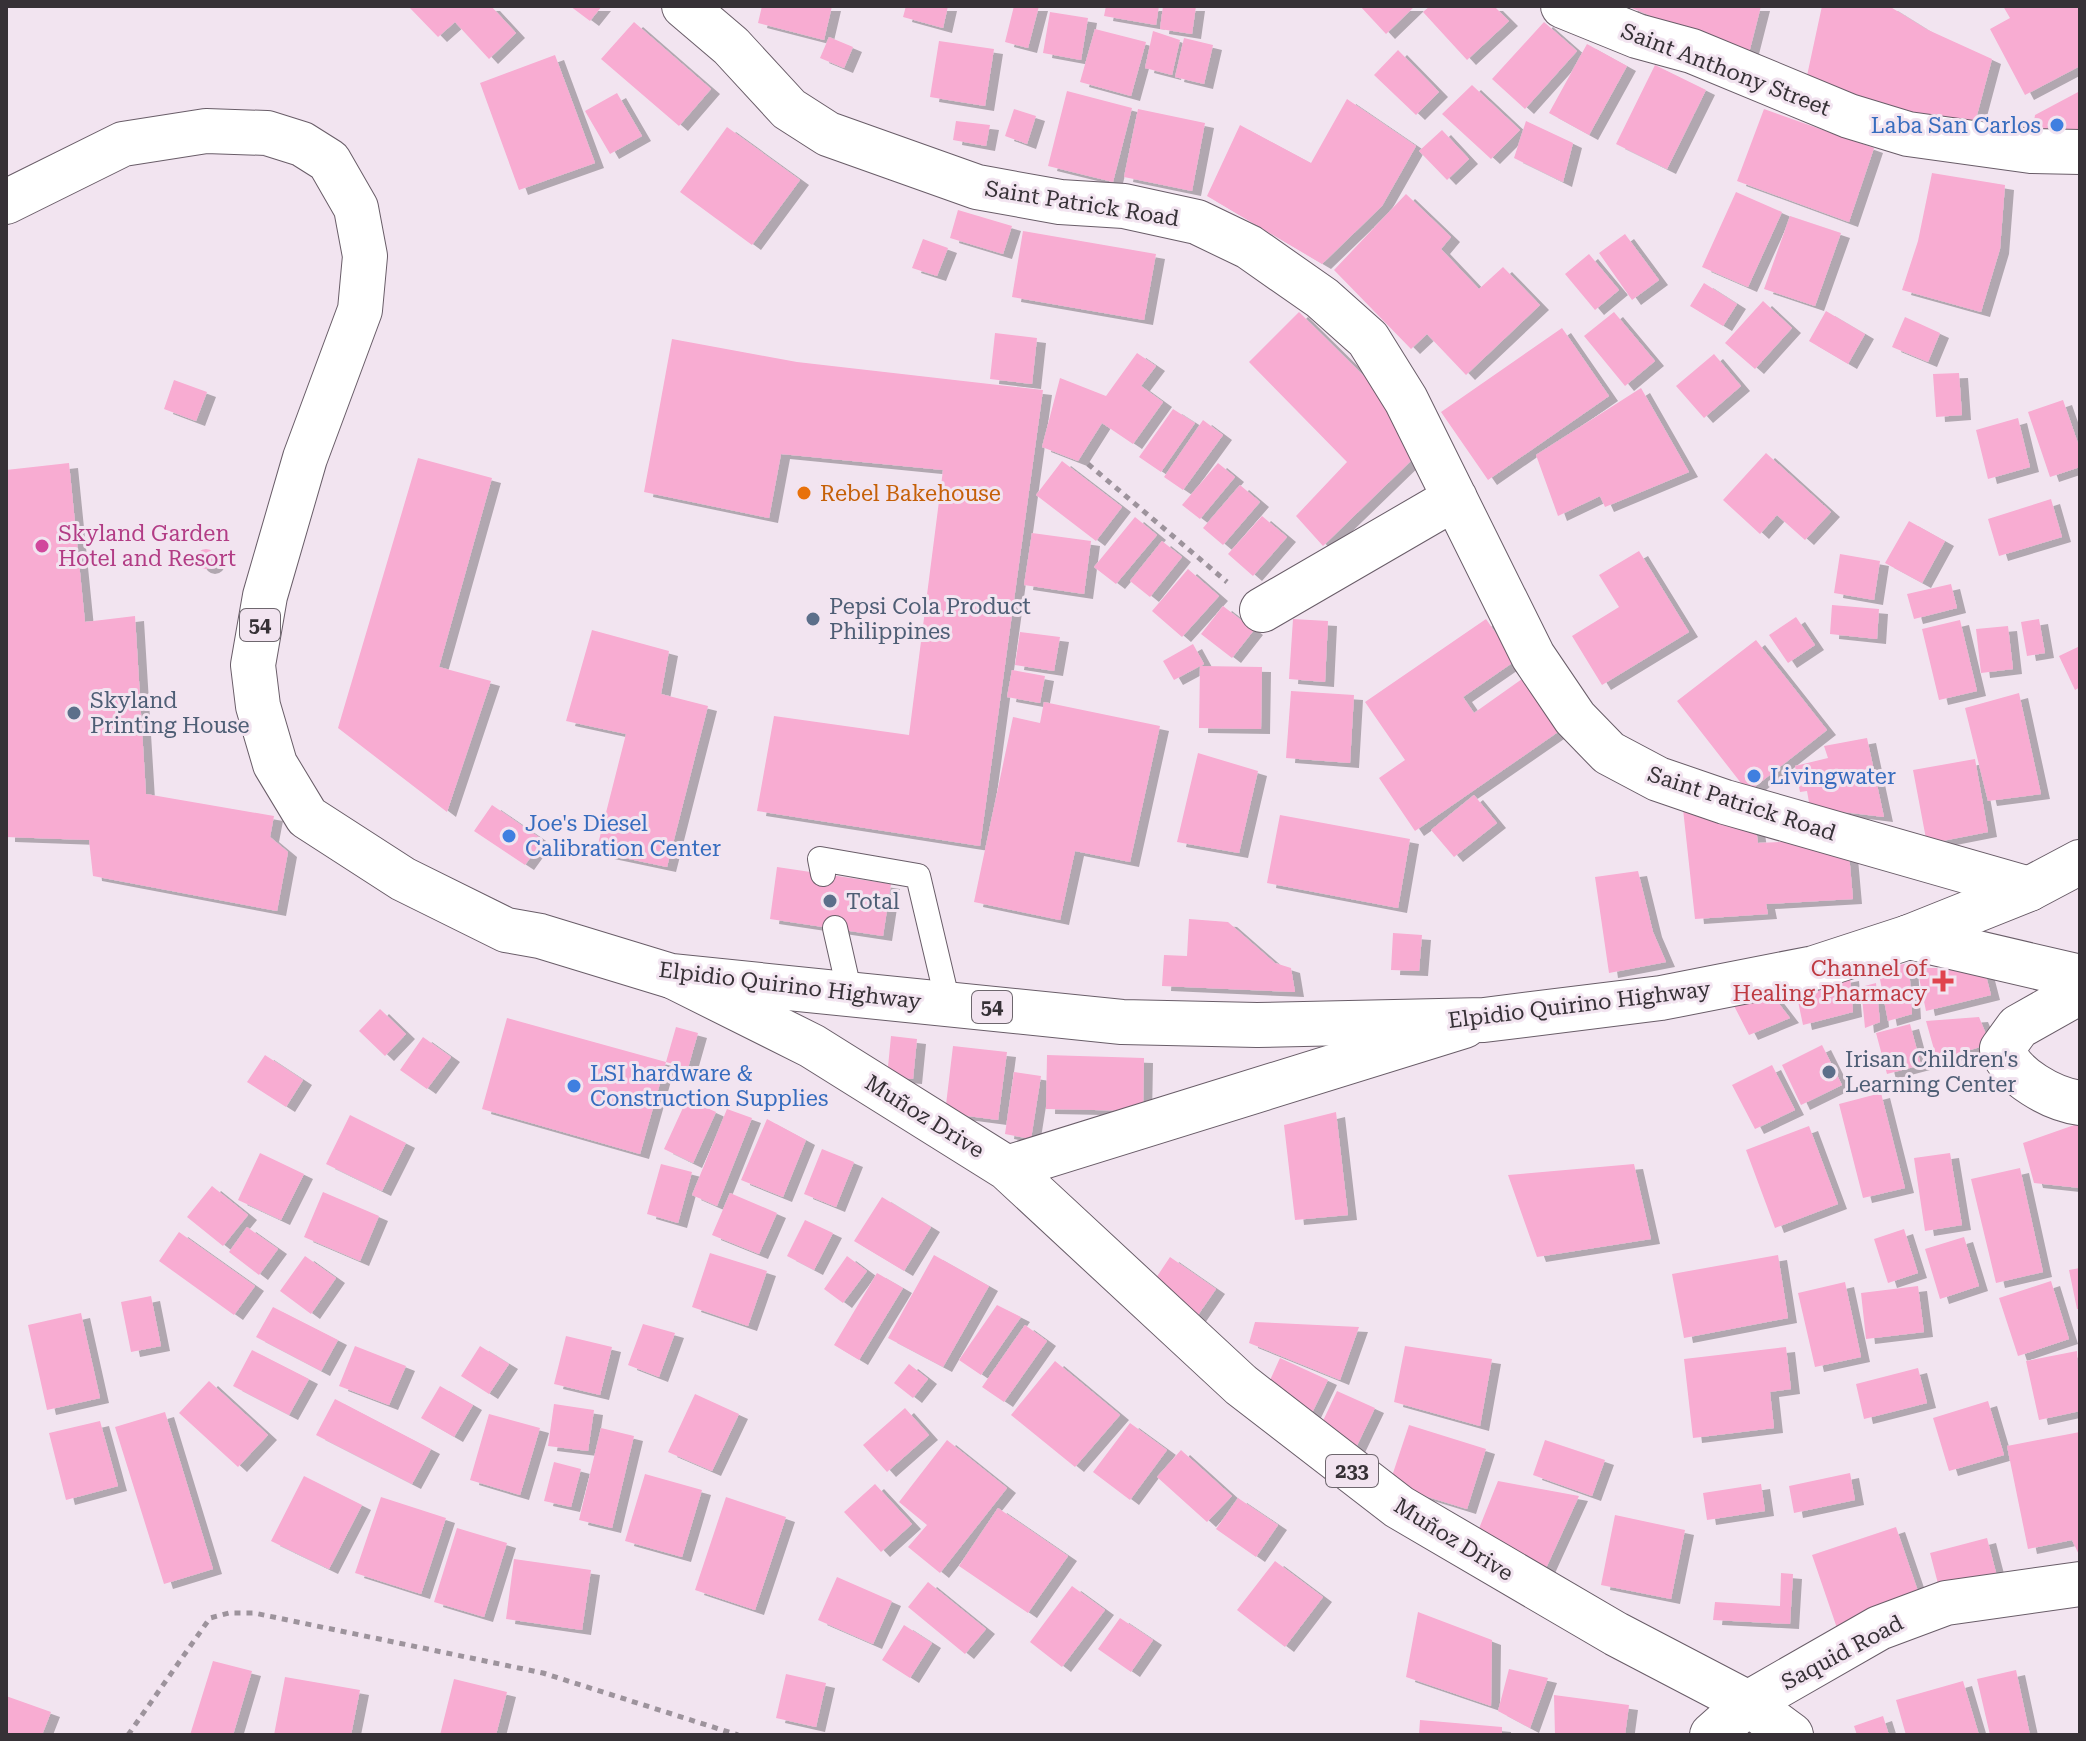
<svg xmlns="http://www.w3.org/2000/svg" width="2086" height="1741" viewBox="0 0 2086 1741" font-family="'Roboto Serif',serif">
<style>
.building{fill:#f8acd2;filter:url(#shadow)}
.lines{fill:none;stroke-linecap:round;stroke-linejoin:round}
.service-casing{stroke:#695d68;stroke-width:26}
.minor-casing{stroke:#695d68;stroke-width:46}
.primary-casing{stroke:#695d68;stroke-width:46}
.trunk-casing{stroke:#695d68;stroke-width:46}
.path{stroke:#9d939c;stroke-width:5;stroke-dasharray:6 6;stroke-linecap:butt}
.service{stroke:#fff;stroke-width:24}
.minor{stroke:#fff;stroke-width:44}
.primary{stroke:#fff;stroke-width:44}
.trunk{stroke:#fff;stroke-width:44}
.shop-dot{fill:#3f7fe0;stroke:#f2e4f0;stroke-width:3}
.food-dot{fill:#e8710a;stroke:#f2e4f0;stroke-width:3}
.hotel-dot{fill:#d1479c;stroke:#f2e4f0;stroke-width:3}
.service-dot{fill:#5c6f8a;stroke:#f2e4f0;stroke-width:3}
.health-dot{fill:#e0444e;stroke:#f2e4f0;stroke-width:3}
.labels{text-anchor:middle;stroke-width:6;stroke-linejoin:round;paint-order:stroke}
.shield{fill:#f2e4f0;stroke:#6e676e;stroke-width:2}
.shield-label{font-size:20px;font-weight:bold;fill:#363136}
.street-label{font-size:22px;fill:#363136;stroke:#f2e4f0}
.shop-label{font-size:22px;fill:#366cbe;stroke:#f2e4f0;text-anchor:start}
.food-label{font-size:22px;fill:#c56008;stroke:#f2e4f0;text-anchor:start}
.hotel-label{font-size:22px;fill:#b23c85;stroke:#f2e4f0;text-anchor:start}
.service-label{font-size:22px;fill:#4e5e75;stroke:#f2e4f0;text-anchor:start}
.health-label{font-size:22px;fill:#be3a42;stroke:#f2e4f0;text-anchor:end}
</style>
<defs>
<filter id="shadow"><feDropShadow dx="9" dy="5" stdDeviation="0" flood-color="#0004"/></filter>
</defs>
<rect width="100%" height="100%" fill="#f2e4f0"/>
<path class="building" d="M408 6H491L516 33 489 59 455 22 438 37Z
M570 6H602L590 21Z
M762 6H832L824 40 758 23Z
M906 6H948L943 28 903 17Z
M1014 6H1039L1028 48 1005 42Z
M1106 6H1159L1156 25 1104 16Z
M1163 6H1196L1192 34 1160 29Z
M1360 6H1415L1386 34Z
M1430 6H1494L1509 21 1467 60 1423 12Z
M1627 6H1761L1748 57Z
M1822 6H1889L1926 29 1992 59 1973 130 1805 85Z
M2003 6H2080V66L2025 95 1990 29 2010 18Z
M1050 12 1088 18 1081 60 1043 53Z
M634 22 711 89 679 126 601 59Z
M1544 22 1577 51 1525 109 1492 79Z
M1095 29 1146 42 1131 96 1080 82Z
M1153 31 1180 40 1172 75 1145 68Z
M829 37 853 47 844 68 820 58Z
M1184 38 1213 45 1204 84 1175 77Z
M939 41 994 49 985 106 930 97Z
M1587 44 1627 66 1589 135 1549 113Z
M1398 50 1439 92 1416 115 1374 75Z
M555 55 595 163 519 190 480 83Z
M1655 65 1706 90 1667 169 1616 144Z
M1472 85 1520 130 1491 159 1442 114Z
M1067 91 1132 108 1113 182 1048 166Z
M2080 91V135L2031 141 2035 115Z
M617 93 642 136 610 154 585 111Z
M1347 99 1416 146 1382 206 1322 264 1207 196 1240 125 1311 163Z
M1014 109 1036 116 1027 144 1005 136Z
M1138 109 1205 123 1192 191 1124 177Z
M1764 109 1874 148 1849 222 1737 181Z
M956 121 990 125 986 146 953 140Z
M1526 121 1573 143 1563 182 1514 158Z
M727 127 800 180 752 245 680 192Z
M1442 130 1469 159 1447 180 1419 151Z
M1932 173 2005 185 2000 249 1981 312 1902 290 1918 241Z
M1736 192 1782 212 1748 287 1702 267Z
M1406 194 1451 237 1441 249 1479 289 1503 267 1540 305 1466 375 1427 334 1411 349 1334 270Z
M958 210 1012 226 1003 254 950 238Z
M1790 216 1841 233 1815 306 1764 289Z
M1023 231 1156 254 1144 320 1012 297Z
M1625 234 1659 280 1632 300 1599 253Z
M923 239 948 248 937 276 912 268Z
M1589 254 1619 290 1595 310 1565 274Z
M1704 283 1737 304 1723 326 1690 306Z
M1763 301 1792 328 1755 369 1725 343Z
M1826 311 1865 334 1848 364 1809 341Z
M1299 312 1369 381 1417 455 1323 546 1296 516 1347 462 1249 362Z
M1614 312 1655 361 1625 386 1584 336Z
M1905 317 1940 333 1928 362 1892 347Z
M1562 328 1609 396 1488 480 1441 412Z
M995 333 1037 338 1032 384 990 379Z
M672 339 797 362 1043 390 980 846 757 811 774 716 909 735 943 470 781 454 769 518 644 492Z
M1137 353 1156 366 1141 386 1163 402 1133 444 1102 423 1078 461 1042 447 1060 378 1106 396Z
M1714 354 1741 386 1704 418 1676 386Z
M1959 373 1962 415 1936 417 1933 374Z
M174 380 207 392 196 421 164 409Z
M1641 388 1689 472 1605 507 1600 496 1558 516 1536 455Z
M2063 400 2080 449V467L2050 477 2028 412Z
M1173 409 1195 423 1161 472 1139 457Z
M2018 418 2030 467 1988 479 1976 430Z
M1203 420 1223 435 1183 490 1164 477Z
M1766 453 1831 512 1805 540 1777 515 1760 534 1723 500Z
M418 458 492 478 439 667 491 681 447 812 338 728Z
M1062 461 1122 507 1096 541 1036 495Z
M69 463 85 622 135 616 146 794 274 816 270 837 288 852 277 911 93 876 89 840 6 837V470Z
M1218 463 1235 477 1200 519 1182 505Z
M1240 485 1260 502 1223 545 1203 528Z
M2051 499 2062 537 1999 556 1988 519Z
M1262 516 1287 537 1253 576 1228 554Z
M1135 517 1157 535 1116 584 1094 567Z
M1909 521 1945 541 1922 583 1885 563Z
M1032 533 1091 541 1084 594 1024 585Z
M1162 541 1182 557 1150 597 1130 581Z
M196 559a10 10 0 1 1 20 0a10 10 0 1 1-20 0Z
M1639 551 1689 632 1602 685 1572 636 1619 607 1599 575Z
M1840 554 1880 561 1874 600 1834 593Z
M1188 569 1219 596 1182 637 1152 611Z
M1951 584 1957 608 1914 619 1907 594Z
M1832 605 1879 609 1877 639 1830 634Z
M1223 606 1254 630 1232 658 1201 634Z
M1796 617 1815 645 1788 663 1769 635Z
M1293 619 1328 621 1325 682 1289 679Z
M1486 619 1515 661 1463 697 1474 713 1522 679 1558 732 1415 831 1379 778 1405 760 1365 702Z
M2039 619 2045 653 2027 656 2021 622Z
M1960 620 1977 691 1939 700 1922 629Z
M2008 626 2013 669 1981 673 1976 629Z
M592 630 669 651 661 694 708 706 667 867 596 852 626 734 566 721Z
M1020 632 1060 637 1054 671 1015 665Z
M1756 640 1827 730 1748 792 1677 701Z
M1193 644 1204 664 1201 666 1262 667 1261 729 1199 728 1200 666 1174 680 1163 661Z
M2080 646V687L2075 690 2059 656Z
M1012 670 1045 676 1040 703 1007 697Z
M1291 691 1354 695 1350 763 1286 758Z
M2019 693 2041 794 1988 801 1965 708Z
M1044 702 1160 726 1130 862 1075 851 1060 920 974 902 1013 717 1040 723Z
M1867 738 1884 817 1810 808 1807 791 1800 792 1795 766 1828 758 1824 746Z
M1198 753 1258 771 1239 853 1177 842Z
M1975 759 1988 832 1927 844 1913 770Z
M1474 795 1497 823 1454 857 1431 830Z
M492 805 543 840 525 865 474 831Z
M1683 809 1756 829 1758 843 1806 841 1849 854 1853 899 1766 904 1768 914 1695 919Z
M1280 815 1410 839 1398 908 1267 883Z
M777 867 891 884 883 936 770 919Z
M1638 871 1653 932 1666 962 1609 973 1595 877Z
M1189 919 1228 922 1275 963 1291 968 1295 992 1162 986 1164 955 1187 956Z
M1393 933 1422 935 1419 971 1391 970Z
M1909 963 1912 1014 1888 1021 1878 969Z
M1917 968H1984L1991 995 1926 1011Z
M1850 976 1853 1012 1803 1025 1795 987Z
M1876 983 1880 1022 1865 1028 1861 987Z
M1766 987 1790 1018 1749 1035 1730 998Z
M380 1009 406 1034 385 1056 359 1031Z
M1979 1017 1990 1044 1937 1060 1926 1021Z
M507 1018 666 1062 640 1154 482 1109Z
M1910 1024 1921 1065 1887 1074 1876 1033Z
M676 1027 698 1033 688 1068 666 1062Z
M891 1036 917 1039 913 1079 887 1077Z
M423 1037 451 1057 427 1089 400 1070Z
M1822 1045 1842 1085 1801 1105 1782 1065Z
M953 1046 1007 1052 998 1120 945 1113Z
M265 1055 303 1080 286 1107 247 1082Z
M1047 1055 1144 1058 1143 1111 1046 1109Z
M1772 1065 1795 1110 1755 1129 1732 1085Z
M1014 1072 1041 1076 1031 1139 1005 1134Z
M1881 1093 1905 1188 1863 1198 1839 1104Z
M687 1099 716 1112 693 1163 664 1149Z
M727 1109 752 1118 717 1206 692 1195Z
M1336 1112 1348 1215 1295 1220 1284 1125Z
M350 1115 406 1143 382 1191 326 1164Z
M767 1119 806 1140 783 1197 741 1180Z
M2080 1123V1188L2034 1183 2023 1143Z
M1809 1126 1838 1204 1775 1228 1746 1150Z
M822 1149 854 1162 836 1207 804 1194Z
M260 1153 304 1174 281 1220 238 1200Z
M1950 1153 1962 1225 1925 1231 1914 1158Z
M661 1164 692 1172 678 1223 647 1214Z
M1634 1164 1651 1239 1537 1257 1508 1175Z
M2020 1168 2043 1272 1996 1283 1971 1179Z
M212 1186 248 1215 223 1246 187 1217Z
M323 1192 379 1216 360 1261 304 1237Z
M730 1193 777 1213 759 1254 712 1235Z
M882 1197 931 1227 904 1271 854 1241Z
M805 1220 833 1233 814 1270 787 1256Z
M247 1227 278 1249 259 1275 229 1252Z
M1904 1229 1918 1273 1888 1283 1874 1239Z
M179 1232 255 1286 234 1315 159 1261Z
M1964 1237 1979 1286 1940 1299 1925 1249Z
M710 1253 767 1271 748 1326 692 1307Z
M934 1255 989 1286 943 1367 888 1338Z
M1778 1255 1788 1318 1684 1338 1672 1274Z
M305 1256 336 1278 311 1314 280 1291Z
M847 1256 867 1271 843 1303 824 1289Z
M1170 1257 1216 1289 1196 1318 1150 1287Z
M2080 1268V1309H2077L2069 1270Z
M877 1273 903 1288 859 1360 834 1345Z
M2051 1281 2069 1339 2018 1356 1999 1298Z
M1845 1282 1861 1357 1815 1367 1798 1293Z
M1918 1286 1924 1332 1866 1339 1861 1293Z
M151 1296 161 1346 131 1352 121 1302Z
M997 1305 1021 1317 981 1375 959 1360Z
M273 1307 338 1340 321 1371 256 1337Z
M81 1313 100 1398 47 1410 28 1325Z
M1255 1322 1359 1327 1340 1380 1249 1343Z
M643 1324 675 1333 659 1377 628 1365Z
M1025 1325 1047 1341 1004 1402 982 1387Z
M566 1336 612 1347 600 1395 554 1384Z
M355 1346 406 1366 389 1405 339 1386Z
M480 1346 509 1364 489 1394 461 1376Z
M1405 1346 1492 1359 1480 1426 1394 1402Z
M1786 1347 1791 1389 1770 1392 1774 1428 1693 1438 1684 1359Z
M252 1350 309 1379 289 1415 233 1386Z
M2077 1351 2080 1411 2039 1420 2026 1361Z
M1280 1358 1328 1380 1309 1419 1262 1398Z
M1055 1361 1120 1415 1075 1467 1011 1415Z
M909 1364 928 1379 913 1398 894 1383Z
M1918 1368 1927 1403 1864 1419 1856 1384Z
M209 1381 268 1435 238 1467 179 1413Z
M440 1386 473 1405 454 1437 421 1418Z
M1337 1391 1375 1408 1352 1456 1315 1438Z
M695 1394 739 1414 712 1471 668 1452Z
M335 1399 431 1449 412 1484 316 1435Z
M1988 1401 2004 1455 1949 1471 1933 1418Z
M554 1404 594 1410 588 1451 548 1446Z
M905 1408 929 1435 887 1472 863 1445Z
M165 1412 213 1569 164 1584 115 1427Z
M489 1414 540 1428 520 1495 470 1480Z
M100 1421 118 1486 66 1500 49 1433Z
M1130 1423 1167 1450 1130 1500 1093 1472Z
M1409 1425 1486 1449 1467 1509 1389 1485Z
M601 1428 634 1436 612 1528 579 1520Z
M2080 1432V1557L2072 1540 2028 1549 2007 1446Z
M947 1440 1007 1488 940 1573 908 1547 927 1525 899 1502Z
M1545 1440 1605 1460 1592 1496 1533 1475Z
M1181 1450 1232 1496 1207 1522 1157 1477Z
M554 1462 581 1469 571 1507 544 1501Z
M1850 1473 1855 1500 1794 1513 1789 1486Z
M645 1474 702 1490 682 1557 625 1541Z
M304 1476 362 1505 329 1569 271 1541Z
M1498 1481 1579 1496 1542 1577 1476 1536Z
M875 1484 912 1524 881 1552 844 1512Z
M1761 1484 1765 1511 1707 1520 1703 1493Z
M381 1497 446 1518 421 1594 355 1573Z
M726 1497 786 1517 755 1610 695 1590Z
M1238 1498 1278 1525 1256 1557 1216 1529Z
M998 1508 1068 1556 1028 1613 959 1566Z
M1615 1515 1685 1530 1671 1599 1601 1585Z
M1896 1527 1923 1606 1839 1634 1812 1555Z
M457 1528 507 1543 484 1617 434 1602Z
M1987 1538 1999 1584 1942 1599 1930 1553Z
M514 1559 591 1570 582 1630 506 1619Z
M1275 1561 1323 1597 1285 1647 1237 1610Z
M1781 1573 1793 1574 1790 1624 1713 1620 1715 1602 1780 1606Z
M837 1577 892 1601 873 1644 818 1620Z
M928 1582 986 1629 965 1654 908 1607Z
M1072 1586 1105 1610 1062 1667 1030 1642Z
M1418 1612 1492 1640 1491 1706 1406 1677Z
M1120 1618 1153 1640 1131 1672 1098 1649Z
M904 1625 932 1643 910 1678 882 1660Z
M213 1661 252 1671 233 1735H190Z
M1509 1669 1548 1678 1530 1728 1498 1711Z
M2016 1670 2030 1735H1990L1977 1679Z
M786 1674 826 1683 816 1727 776 1718Z
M285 1677 360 1690 351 1735H274Z
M454 1679 507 1692 496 1735H440Z
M1963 1681 1979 1735H1906L1896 1700Z
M1554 1695 1629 1705 1625 1735H1555Z
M6 1696 51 1712 42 1735H6Z
M1883 1716 1889 1735H1857L1854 1726Z
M1420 1720 1502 1727V1735H1419Z"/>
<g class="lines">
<g class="service-casing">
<path id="service" d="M823 874 820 859 918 876 948 1003
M835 928 850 994"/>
</g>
<g class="minor-casing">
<path id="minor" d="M684 6 731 46 789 109 828 134 977 187 1060 202 1124 206 1197 222 1249 247 1322 298 1368 339 1406 400 1533 656 1575 718 1609 753 1658 779 1725 802 2029 889
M1563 6 1637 36 1692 51 1849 116 1908 134 2031 151 2080 152
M1262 610 1455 498
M1909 937 2080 977
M2080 992 2018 1027 2002 1049C2012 1077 2052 1099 2080 1103
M1712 1735 1748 1703 1879 1628 1946 1603 2080 1584"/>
</g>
<g class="primary-casing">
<path id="primary" d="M674 977 812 1046 1007 1168 1241 1385 1399 1507 1616 1634 1748 1703 1791 1735
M1007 1168 1464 1026"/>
</g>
<g class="trunk-casing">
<path id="trunk" d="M6 202 123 144 206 131 267 133 302 144 329 161 356 208 365 256 360 310 305 458 265 596 253 665 258 706 275 764 307 817 403 879 506 930 540 936 671 976 1122 1022 1257 1025 1484 1020 1661 998 1814 968 1909 937 2029 889 2080 862"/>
</g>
<path class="path" d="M1088 464 1227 582
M128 1735 210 1618 229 1613H254L543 1673 738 1735"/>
<use href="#service" class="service"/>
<use href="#minor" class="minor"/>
<use href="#primary" class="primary"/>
<use href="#trunk" class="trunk"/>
</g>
<g class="shop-dot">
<circle cx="2057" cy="125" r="8"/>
<circle cx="1754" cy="776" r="8"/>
<circle cx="509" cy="836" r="8"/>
<circle cx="574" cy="1086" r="8"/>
</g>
<circle class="food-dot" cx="804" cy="493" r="8"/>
<circle class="hotel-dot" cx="42" cy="546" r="8"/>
<g class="service-dot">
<circle cx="813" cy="619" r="8"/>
<circle cx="74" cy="713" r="8"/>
<circle cx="830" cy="901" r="8"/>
<circle cx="1829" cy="1072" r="8"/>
</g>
<path class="health-dot" d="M1939 969h8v8h8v8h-8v8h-8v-8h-8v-8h8z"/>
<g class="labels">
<g class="shield">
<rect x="240" y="609" width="40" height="32" rx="6"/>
<rect x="972" y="991" width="40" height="32" rx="6"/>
<rect x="1326" y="1455" width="52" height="32" rx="6"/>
</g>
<g class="shield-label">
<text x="260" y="632">54</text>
<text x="992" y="1014">54</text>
<text x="1352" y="1478">233</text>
</g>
<g class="street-label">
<text transform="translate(1726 69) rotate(21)" y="8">Saint Anthony Street</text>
<text transform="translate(1082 203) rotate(9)" y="8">Saint Patrick Road</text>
<text transform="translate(1742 803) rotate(18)" y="8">Saint Patrick Road</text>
<text transform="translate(790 985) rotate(7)" y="8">Elpidio Quirino Highway</text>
<text transform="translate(1579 1004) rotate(-7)" y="8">Elpidio Quirino Highway</text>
<text transform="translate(925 1116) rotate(32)" y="8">Muñoz Drive</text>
<text transform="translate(1454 1539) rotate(32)" y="8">Muñoz Drive</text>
<text transform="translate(1842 1652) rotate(-28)" y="8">Saquid Road</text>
</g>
<g class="shop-label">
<text x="2041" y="133" text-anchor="end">Laba San Carlos</text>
<text x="1770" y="784">Livingwater</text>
<text x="525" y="831">Joe's Diesel<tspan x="525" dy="25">Calibration Center</tspan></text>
<text x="590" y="1081">LSI hardware &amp;<tspan x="590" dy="25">Construction Supplies</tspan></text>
</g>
<g class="food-label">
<text x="820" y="501">Rebel Bakehouse</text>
</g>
<g class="hotel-label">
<text x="58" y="541">Skyland Garden<tspan x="58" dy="25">Hotel and Resort</tspan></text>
</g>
<g class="service-label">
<text x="829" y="614">Pepsi Cola Product<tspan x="829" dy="25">Philippines</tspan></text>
<text x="90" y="708">Skyland<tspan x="90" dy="25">Printing House</tspan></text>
<text x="846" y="909">Total</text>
<text x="1845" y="1067">Irisan Children's<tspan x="1845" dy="25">Learning Center</tspan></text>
</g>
<g class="health-label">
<text x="1927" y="976">Channel of<tspan x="1927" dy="25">Healing Pharmacy</tspan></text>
</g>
</g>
<rect width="2086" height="1741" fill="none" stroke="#363136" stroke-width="16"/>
</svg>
